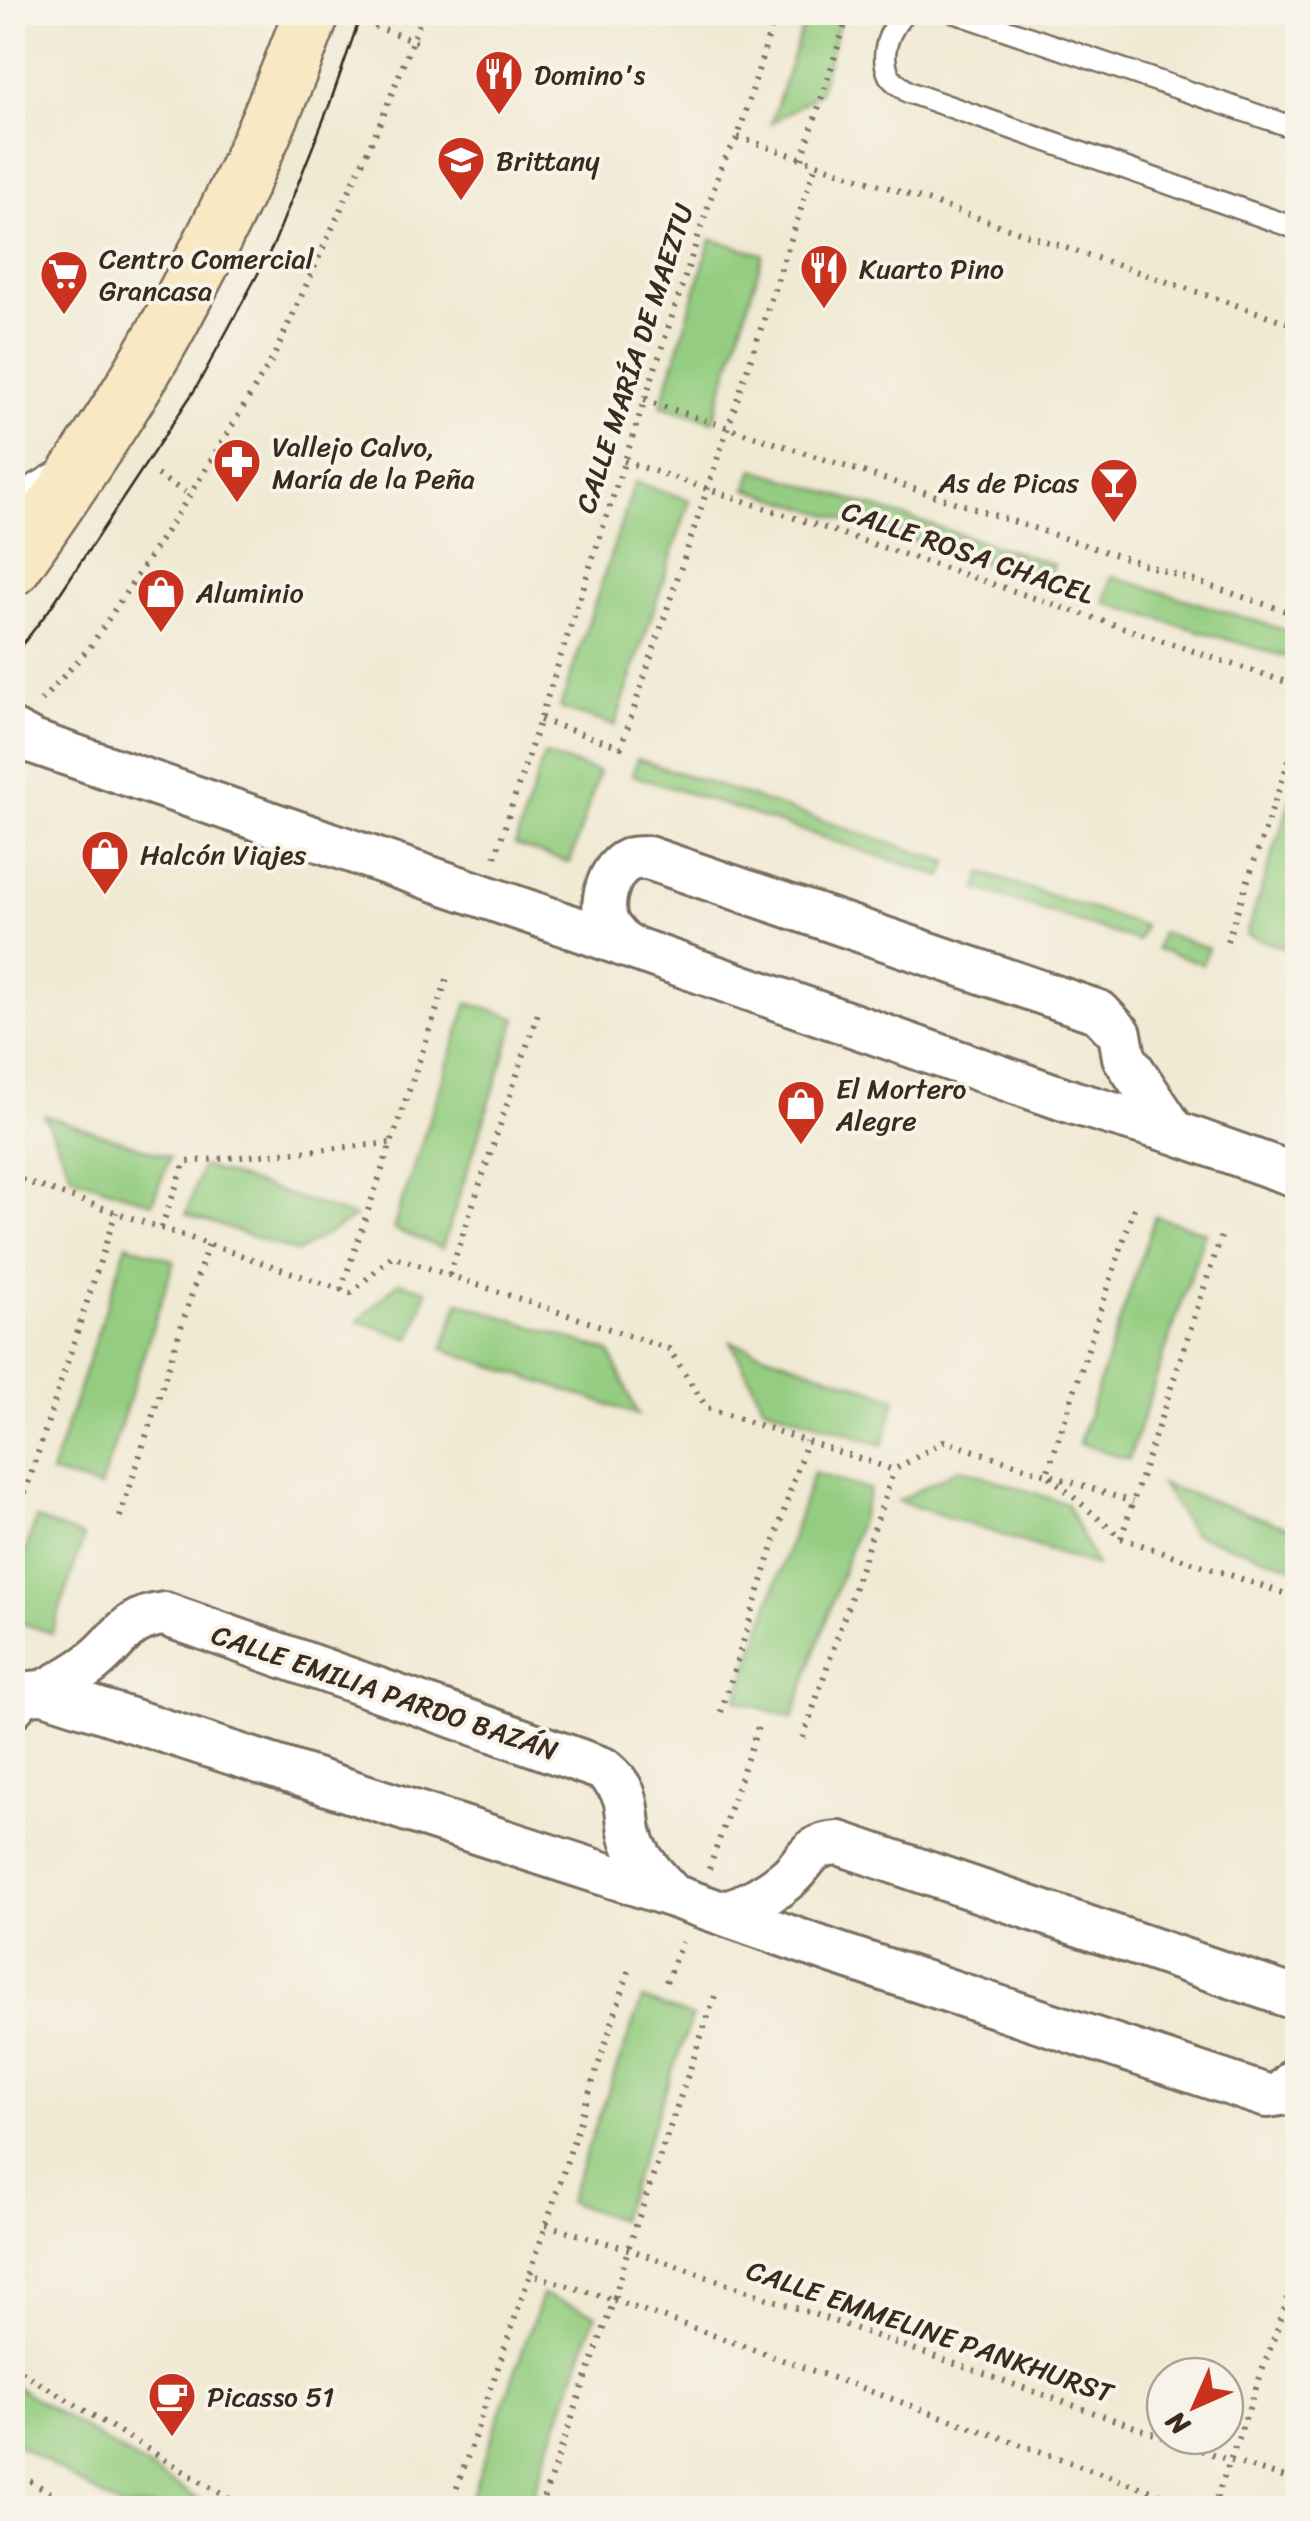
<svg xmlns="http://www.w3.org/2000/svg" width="1310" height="2521" viewBox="0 0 1310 2521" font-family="Sriracha,sans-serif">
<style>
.green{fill:#94cd81;stroke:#687c50;stroke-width:2.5}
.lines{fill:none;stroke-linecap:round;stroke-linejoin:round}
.service-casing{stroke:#7a6d5d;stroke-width:25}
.minor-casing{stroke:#7a6d5d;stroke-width:48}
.secondary-casing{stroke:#7a6d5d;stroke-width:60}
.path{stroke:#7a6d5d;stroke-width:6;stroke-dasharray:2.5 8;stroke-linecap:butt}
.service{stroke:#fff;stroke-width:20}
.minor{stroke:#fff;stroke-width:42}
.secondary{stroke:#f8e8c3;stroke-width:55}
.tram{stroke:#3b2a1e;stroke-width:2.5}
.labels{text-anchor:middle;stroke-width:8;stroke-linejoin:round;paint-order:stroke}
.poi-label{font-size:28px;fill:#3b2a1e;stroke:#f7f3e8;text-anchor:start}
.street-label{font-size:28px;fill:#3b2a1e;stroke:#f7f3e8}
</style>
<rect width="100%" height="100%" fill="#f7f3e8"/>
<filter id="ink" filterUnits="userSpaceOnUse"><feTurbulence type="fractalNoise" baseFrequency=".01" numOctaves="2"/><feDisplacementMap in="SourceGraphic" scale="20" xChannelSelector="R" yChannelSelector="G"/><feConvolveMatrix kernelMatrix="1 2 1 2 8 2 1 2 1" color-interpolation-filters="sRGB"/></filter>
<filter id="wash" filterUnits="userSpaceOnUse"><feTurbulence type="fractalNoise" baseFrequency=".0048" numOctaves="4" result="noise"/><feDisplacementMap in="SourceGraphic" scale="40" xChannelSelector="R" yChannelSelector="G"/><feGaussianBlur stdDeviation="2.25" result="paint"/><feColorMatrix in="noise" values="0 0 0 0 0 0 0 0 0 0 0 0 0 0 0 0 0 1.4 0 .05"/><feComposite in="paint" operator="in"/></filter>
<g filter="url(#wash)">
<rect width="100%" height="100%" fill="#f0e9d3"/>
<path class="green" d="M807 13H842L819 93 771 123Z
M711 239 763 254 713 421 661 406Z
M754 469 1053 564 1046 583 747 489Z
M635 482 690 500 615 726 560 708Z
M1111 576 1297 634V641L1290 658 1105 603Z
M544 755 599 772 570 863 515 845Z
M637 759 948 862 943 877 632 775Z
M1297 781V952L1246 935Z
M982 873 1144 926 1138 941 977 889Z
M1161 932 1208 948 1203 964 1156 949Z
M468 1003 517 1018 442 1248 393 1229Z
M44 1115 170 1157 152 1203 72 1176Z
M202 1166 355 1217 297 1252 186 1214Z
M1155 1216 1205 1232 1129 1459 1079 1443Z
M127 1244 174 1261 100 1488 51 1473Z
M399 1282 427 1290 411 1339 358 1321Z
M459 1302 610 1352 638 1415 443 1349Z
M731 1342 896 1398 883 1445 764 1406Z
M960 1468 1067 1504 1096 1566 898 1501Z
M813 1473 870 1490 793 1718 737 1700Z
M1161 1484 1297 1530V1568L1192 1533Z
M36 1519 84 1537 52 1633 13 1620V1589Z
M642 1999 692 2017 619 2220 568 2202Z
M542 2295 596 2314 528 2508H467Z
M12 2385H13L213 2508H121L13 2441Z"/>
</g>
<g filter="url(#ink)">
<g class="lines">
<g class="service-casing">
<path id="service" d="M905 12C890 29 879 52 889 75 893 82 902 87 908 92L1298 229
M954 12 1298 129
M12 498 58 471"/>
</g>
<g class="minor-casing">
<path id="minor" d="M12 731 33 742 544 917 1075 1103 1174 1132 1298 1176
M625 946C618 938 609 930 606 920 600 900 610 865 632 859 633 858 647 858 648 858L1099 1012 1120 1034 1124 1057 1174 1132
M44 1692C61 1683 78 1674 93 1662 122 1639 124 1619 164 1614L603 1769C640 1799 619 1818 638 1853 646 1869 660 1882 673 1896
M12 1707C21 1694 30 1692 44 1692L673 1896 835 1953 1267 2096 1281 2094 1298 2077
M723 1913C747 1906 768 1895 788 1878 809 1860 805 1845 839 1843L1298 1999"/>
</g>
<g class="secondary-casing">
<path id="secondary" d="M12 568C72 482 132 396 180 304 230 210 275 113 312 12"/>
</g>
<path class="path" d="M355 19 420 43
M738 137 1298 326
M802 159 849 12
M644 400 1298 615
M624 461 1298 686
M157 475 185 492
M41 701 90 647 190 495 273 358 382 119 418 26 420 12
M540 720 621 747 816 164
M495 857 722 164 738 137 776 12
M1227 941 1298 734
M12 1177 351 1293 392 1256 669 1349 707 1408 894 1470 944 1441 1133 1502
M1134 1208 1047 1474 1121 1538 1298 1598
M161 1228 185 1162 392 1143
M449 1275 539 1010
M341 1290 447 979
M12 1483 27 1488
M120 1517 208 1244
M12 1533 116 1212
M1121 1538 1221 1237
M721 1712 806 1441
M803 1738 894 1470
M709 1869 759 1724
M629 1971 530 2274 614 2300 628 2249 715 1996
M666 1982 682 1942
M546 2225 628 2249 1229 2460 1298 2482
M12 2366 244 2508
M12 2470 76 2508
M450 2508 530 2274
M540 2508 614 2300 1199 2508
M1213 2508 1298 2271"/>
<use href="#service" class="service"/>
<use href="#minor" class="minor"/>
<use href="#secondary" class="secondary"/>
<path class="tram" d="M12 658 49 610 196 388 273 246 329 106 362 12"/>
</g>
</g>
<defs>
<g id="restaurant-pin" transform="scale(2.5)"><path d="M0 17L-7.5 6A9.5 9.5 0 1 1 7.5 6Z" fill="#c8321e" stroke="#f7f3e8"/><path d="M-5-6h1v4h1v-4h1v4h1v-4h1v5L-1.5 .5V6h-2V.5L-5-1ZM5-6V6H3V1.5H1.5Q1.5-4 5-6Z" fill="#fff"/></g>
<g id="school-pin" transform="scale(2.5)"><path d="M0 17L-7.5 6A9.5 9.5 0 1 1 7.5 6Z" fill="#c8321e" stroke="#f7f3e8"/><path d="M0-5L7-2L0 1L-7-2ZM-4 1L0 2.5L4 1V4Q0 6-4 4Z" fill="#fff"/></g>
<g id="supermarket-pin" transform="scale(2.5)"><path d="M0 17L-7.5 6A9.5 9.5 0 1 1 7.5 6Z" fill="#c8321e" stroke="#f7f3e8"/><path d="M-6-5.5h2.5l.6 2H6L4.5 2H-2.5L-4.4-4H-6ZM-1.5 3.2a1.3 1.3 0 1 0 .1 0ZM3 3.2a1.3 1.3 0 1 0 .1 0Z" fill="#fff"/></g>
<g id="pharmacy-pin" transform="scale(2.5)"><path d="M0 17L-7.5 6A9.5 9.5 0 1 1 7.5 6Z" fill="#c8321e" stroke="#f7f3e8"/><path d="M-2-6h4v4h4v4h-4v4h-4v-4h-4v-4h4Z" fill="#fff"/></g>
<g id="bar-pin" transform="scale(2.5)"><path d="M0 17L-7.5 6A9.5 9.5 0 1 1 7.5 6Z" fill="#c8321e" stroke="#f7f3e8"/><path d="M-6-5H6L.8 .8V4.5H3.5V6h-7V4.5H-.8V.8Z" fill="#fff"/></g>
<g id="shop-pin" transform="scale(2.5)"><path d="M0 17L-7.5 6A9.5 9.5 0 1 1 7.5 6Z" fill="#c8321e" stroke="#f7f3e8"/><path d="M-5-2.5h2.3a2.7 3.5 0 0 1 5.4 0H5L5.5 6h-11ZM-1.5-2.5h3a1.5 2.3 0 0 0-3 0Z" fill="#fff"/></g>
<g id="cafe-pin" transform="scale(2.5)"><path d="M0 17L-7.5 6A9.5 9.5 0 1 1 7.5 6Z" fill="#c8321e" stroke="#f7f3e8"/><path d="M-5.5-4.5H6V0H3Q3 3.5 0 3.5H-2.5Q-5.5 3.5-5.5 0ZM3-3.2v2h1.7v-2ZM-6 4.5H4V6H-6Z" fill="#fff"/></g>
</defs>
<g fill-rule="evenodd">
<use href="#restaurant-pin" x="499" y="74"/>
<use href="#school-pin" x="461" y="160"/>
<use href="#restaurant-pin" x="824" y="268"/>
<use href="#supermarket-pin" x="64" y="274"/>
<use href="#pharmacy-pin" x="237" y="462"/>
<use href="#bar-pin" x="1114" y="482"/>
<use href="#shop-pin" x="161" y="592"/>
<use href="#shop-pin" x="105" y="854"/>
<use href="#shop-pin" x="801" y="1104"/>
<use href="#cafe-pin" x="172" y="2396"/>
</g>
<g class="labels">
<g class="poi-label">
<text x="534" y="84">Domino's</text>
<text x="496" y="170">Brittany</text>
<text x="99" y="268">Centro Comercial<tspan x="99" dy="32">Grancasa</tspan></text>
<text x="859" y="278">Kuarto Pino</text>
<text x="272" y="456">Vallejo Calvo,<tspan x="272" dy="32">María de la Peña</tspan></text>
<text x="1079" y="492" text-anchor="end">As de Picas</text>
<text x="196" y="602">Aluminio</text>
<text x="140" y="864">Halcón Viajes</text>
<text x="836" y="1098">El Mortero<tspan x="836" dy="32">Alegre</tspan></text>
<text x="207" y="2406">Picasso 51</text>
</g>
<g class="street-label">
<text transform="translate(634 358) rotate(-72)" y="10">CALLE MARÍA DE MAEZTU</text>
<text transform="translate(968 552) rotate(19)" y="10">CALLE ROSA CHACEL</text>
<text transform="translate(385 1692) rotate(19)" y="10">CALLE EMILIA PARDO BAZÁN</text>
<text transform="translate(930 2331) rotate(19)" y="10">CALLE EMMELINE PANKHURST</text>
</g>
</g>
<rect width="1310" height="2521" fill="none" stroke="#f7f3e8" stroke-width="50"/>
<g transform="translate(1195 2406) rotate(225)"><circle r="48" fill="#f7f3e8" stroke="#aca397" stroke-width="2.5"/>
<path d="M0-8L18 38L0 25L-18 38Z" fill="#c8321e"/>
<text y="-15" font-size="28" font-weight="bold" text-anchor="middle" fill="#3b2a1e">N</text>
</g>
</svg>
